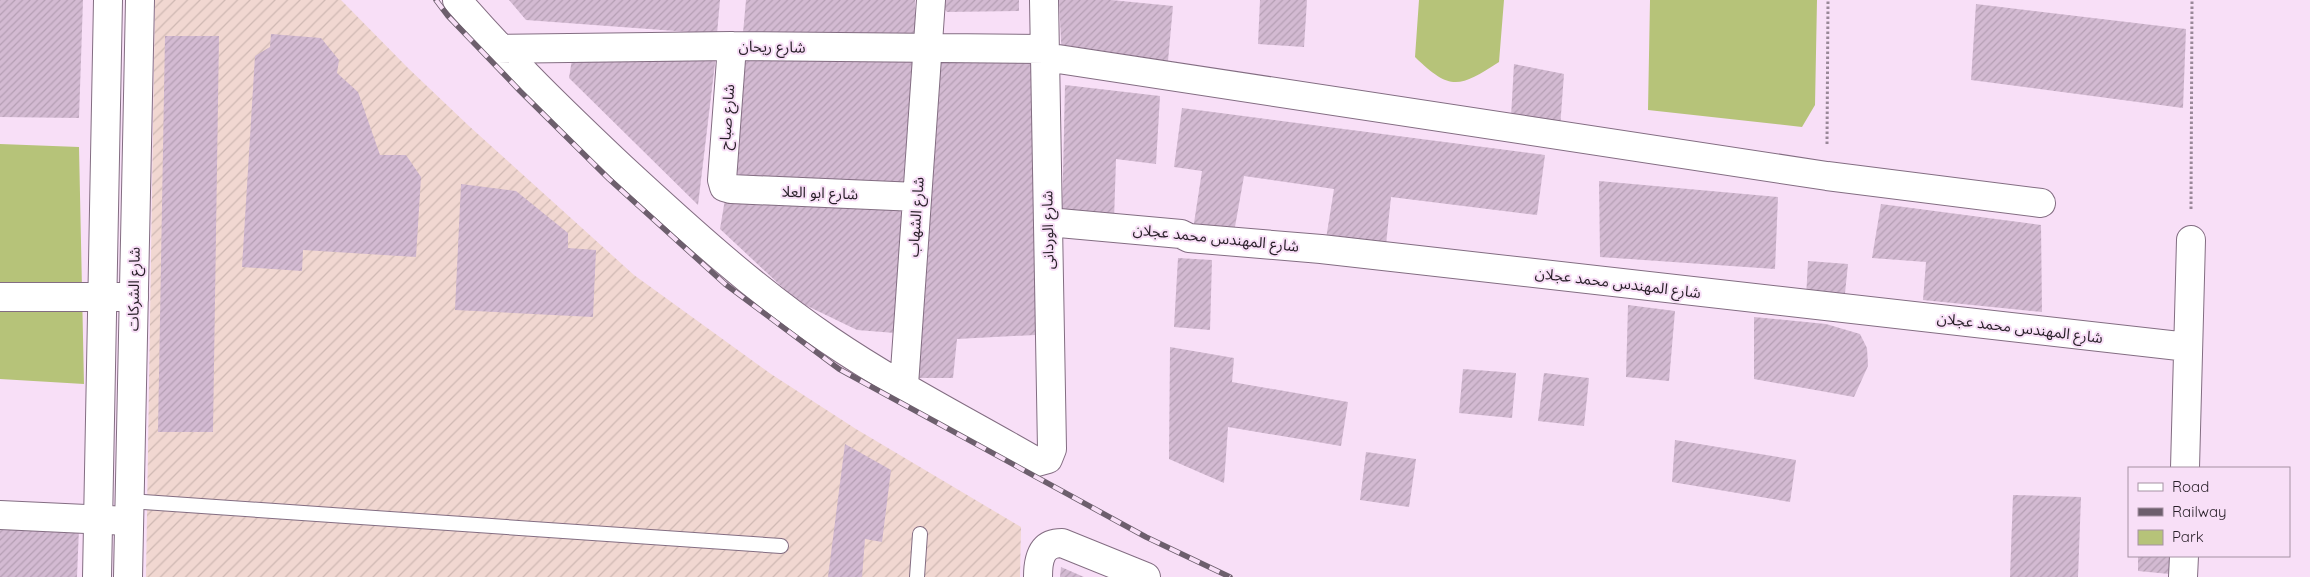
<svg xmlns="http://www.w3.org/2000/svg" width="2310" height="577" viewBox="0 0 2310 577" font-family="Quicksand,'Noto Sans Arabic',sans-serif">
<style>
.industrial{fill:url(#industrial-furrows)}
.green{fill:#b6c379}
.building{fill:url(#building-hatch)}
.lines{fill:none;stroke-linecap:round;stroke-linejoin:round}
.lane-casing{stroke:#836d82;stroke-width:16}
.street-casing{stroke:#836d82;stroke-width:30}
.secondary-casing{stroke:#836d82;stroke-width:30}
.path{stroke:#998798;stroke-width:3;stroke-dasharray:2.5 2.5;stroke-linecap:butt}
.lane{stroke:#fff;stroke-width:14}
.street{stroke:#fff;stroke-width:28}
.secondary{stroke:#fff;stroke-width:28}
.rail-casing{stroke:#6d5f6d;stroke-width:5.5}
.rail{stroke:#f8dff7;stroke-width:4;stroke-dasharray:11;stroke-linecap:butt}
.labels{text-anchor:middle;stroke-width:4;stroke-linejoin:round;paint-order:stroke}
.street-label{font-size:15px;fill:#281f28;stroke:#f8dff7}
</style>
<defs>
<pattern id="industrial-furrows" width="10" height="10" patternUnits="userSpaceOnUse" patternTransform="scale(1.25)"><rect width="10" height="10" fill="#f1d7d1"/><path d="M-1 1l2-2M0 10L10 0M9 11l2-2" fill="none" stroke="#cfb8b3"/></pattern>
<pattern id="building-hatch" width="6" height="6" patternUnits="userSpaceOnUse" patternTransform="scale(1.25)"><rect width="6" height="6" fill="#d3bad2"/><path d="M-1 1l2-2M0 6l6-6M5 7l2-2" fill="none" stroke="#b59fb4"/></pattern>
</defs>
<rect width="100%" height="100%" fill="#f8dff7"/>
<path class="industrial" d="M155 0H341L408 68 469 126 634 275 771 374 856 429 1021 527 1020 577H146Z"/>
<path class="green" d="M1419 0H1504L1499 62C1459 88 1450 91 1415 57Z
M1650 0H1817L1815 105 1802 127 1648 110Z
M0 144 79 147 84 384 0 379Z"/>
<path class="building" d="M0 0H83L79 118 0 117Z
M509 0H720L717 34 526 20Z
M746 0H915V34L743 33Z
M939 0H1019V11L947 12 939 3Z
M1059 0H1111L1173 6 1167 72 1062 60Z
M1260 0H1307L1304 47 1258 44Z
M1976 4 2186 29 2183 108 1971 80Z
M271 34 321 38 339 60 337 73 358 92 380 155H406L421 177 416 257 303 250 302 271 242 267 255 56 270 47Z
M165 36H219L213 432H158Z
M573 53 716 55 698 205 569 78Z
M913 54 903 187 725 176 742 55Z
M1036 57 1035 335 957 339 953 378H915L938 59Z
M1514 64 1564 74 1560 128 1511 117Z
M1065 85 1160 96 1156 164 1116 159 1114 220 1062 219Z
M1182 108 1545 155 1537 215 1391 197 1385 254 1325 245 1334 189 1244 176 1233 238 1192 236 1202 171 1174 167Z
M1599 181 1778 197 1775 269 1600 257Z
M461 184 516 191 568 233V248L596 250 593 317 455 310Z
M725 199 902 209 895 333 857 330 797 301 720 229Z
M1881 204 2041 225 2042 312 1923 300 1926 262 1872 258Z
M1178 258 1212 260 1210 330 1174 327Z
M1808 261 1848 264 1844 303 1806 298Z
M1628 305 1675 311 1669 381 1626 377Z
M1754 317 1826 324 1860 334 1867 348 1868 366 1854 397 1754 379Z
M1170 347 1234 358 1232 382 1348 402 1341 446 1228 427 1224 483 1169 459Z
M1463 369 1516 373 1512 418 1459 413Z
M1544 373 1589 378 1584 426 1538 421Z
M1675 440 1796 460 1790 502 1672 482Z
M845 444 891 470 882 542 865 539 862 577H828Z
M1366 452 1416 459 1409 507 1360 500Z
M2013 495 2081 497 2078 577H2010Z
M0 525 79 528 77 577H0Z
M2138 556H2180V575L2138 571Z
M1061 567 1084 577H1060Z"/>
<g class="lines">
<g class="lane-casing">
<path id="lane" d="M129 501 781 546
M917 577 920 534"/>
</g>
<g class="street-casing">
<path id="street" d="M457 0C508 59 564 113 621 167 687 228 754 289 829 340 895 385 968 422 1037 462L1048 459 1052 449 1044 0
M732 46 722 180 724 187 731 189 917 197
M498 49 732 46 1045 49
M1045 57 1827 176 2041 203
M1048 222 1181 234 1189 238 1321 249 2188 347
M0 297H134
M904 385 931 0
M2185 468 2191 240
M0 515 129 521
M1038 577C1038 559 1041 543 1062 543L1146 577
M2183 577 2184 556"/>
</g>
<g class="secondary-casing">
<path id="secondary" d="M97 577 108 0
M128 577 140 0"/>
</g>
<path class="path" d="M1827 144 1828 0
M2191 209 2192 0"/>
<use href="#lane" class="lane"/>
<use href="#street" class="street"/>
<use href="#secondary" class="secondary"/>
<g class="rail-casing">
<path id="rail" d="M436 0 448 16 520 91 609 179 725 284 839 369 1146 537 1230 577"/>
</g>
<use href="#rail" class="rail"/>
</g>
<g class="labels">
<g class="street-label">
<text transform="translate(772 47) rotate(1)" y="5">شارع ريحان</text>
<text transform="translate(727 117) rotate(-86)" y="5">شارع صباح</text>
<text transform="translate(820 193) rotate(2)" y="5">شارع ابو العلا</text>
<text transform="translate(916 217) rotate(-86)" y="5">شارع الشهاب</text>
<text transform="translate(1048 230) rotate(-91)" y="5">شارع الوردانى</text>
<text transform="translate(1216 238) rotate(6)" y="5">شارع المهندس محمد عجلان</text>
<text transform="translate(1618 283) rotate(7)" y="5">شارع المهندس محمد عجلان</text>
<text transform="translate(134 289) rotate(-89)" y="5">شارع الشركات</text>
<text transform="translate(2020 328) rotate(7)" y="5">شارع المهندس محمد عجلان</text>
</g>
</g>
<rect x="2128" y="467" width="162" height="90" fill="#f8dff7" stroke="#a592a4"/>
<rect x="2138" y="483" width="25" height="8" fill="#ffffff" stroke="#a592a4"/>
<text x="2172" y="492" font-size="15" fill="#281f28">Road</text>
<rect x="2138" y="508" width="25" height="8" fill="#6d5f6d" stroke="#a592a4"/>
<text x="2172" y="517" font-size="15" fill="#281f28">Railway</text>
<rect x="2138" y="530" width="25" height="15" fill="#b6c379" stroke="#a592a4"/>
<text x="2172" y="542" font-size="15" fill="#281f28">Park</text>
</svg>
